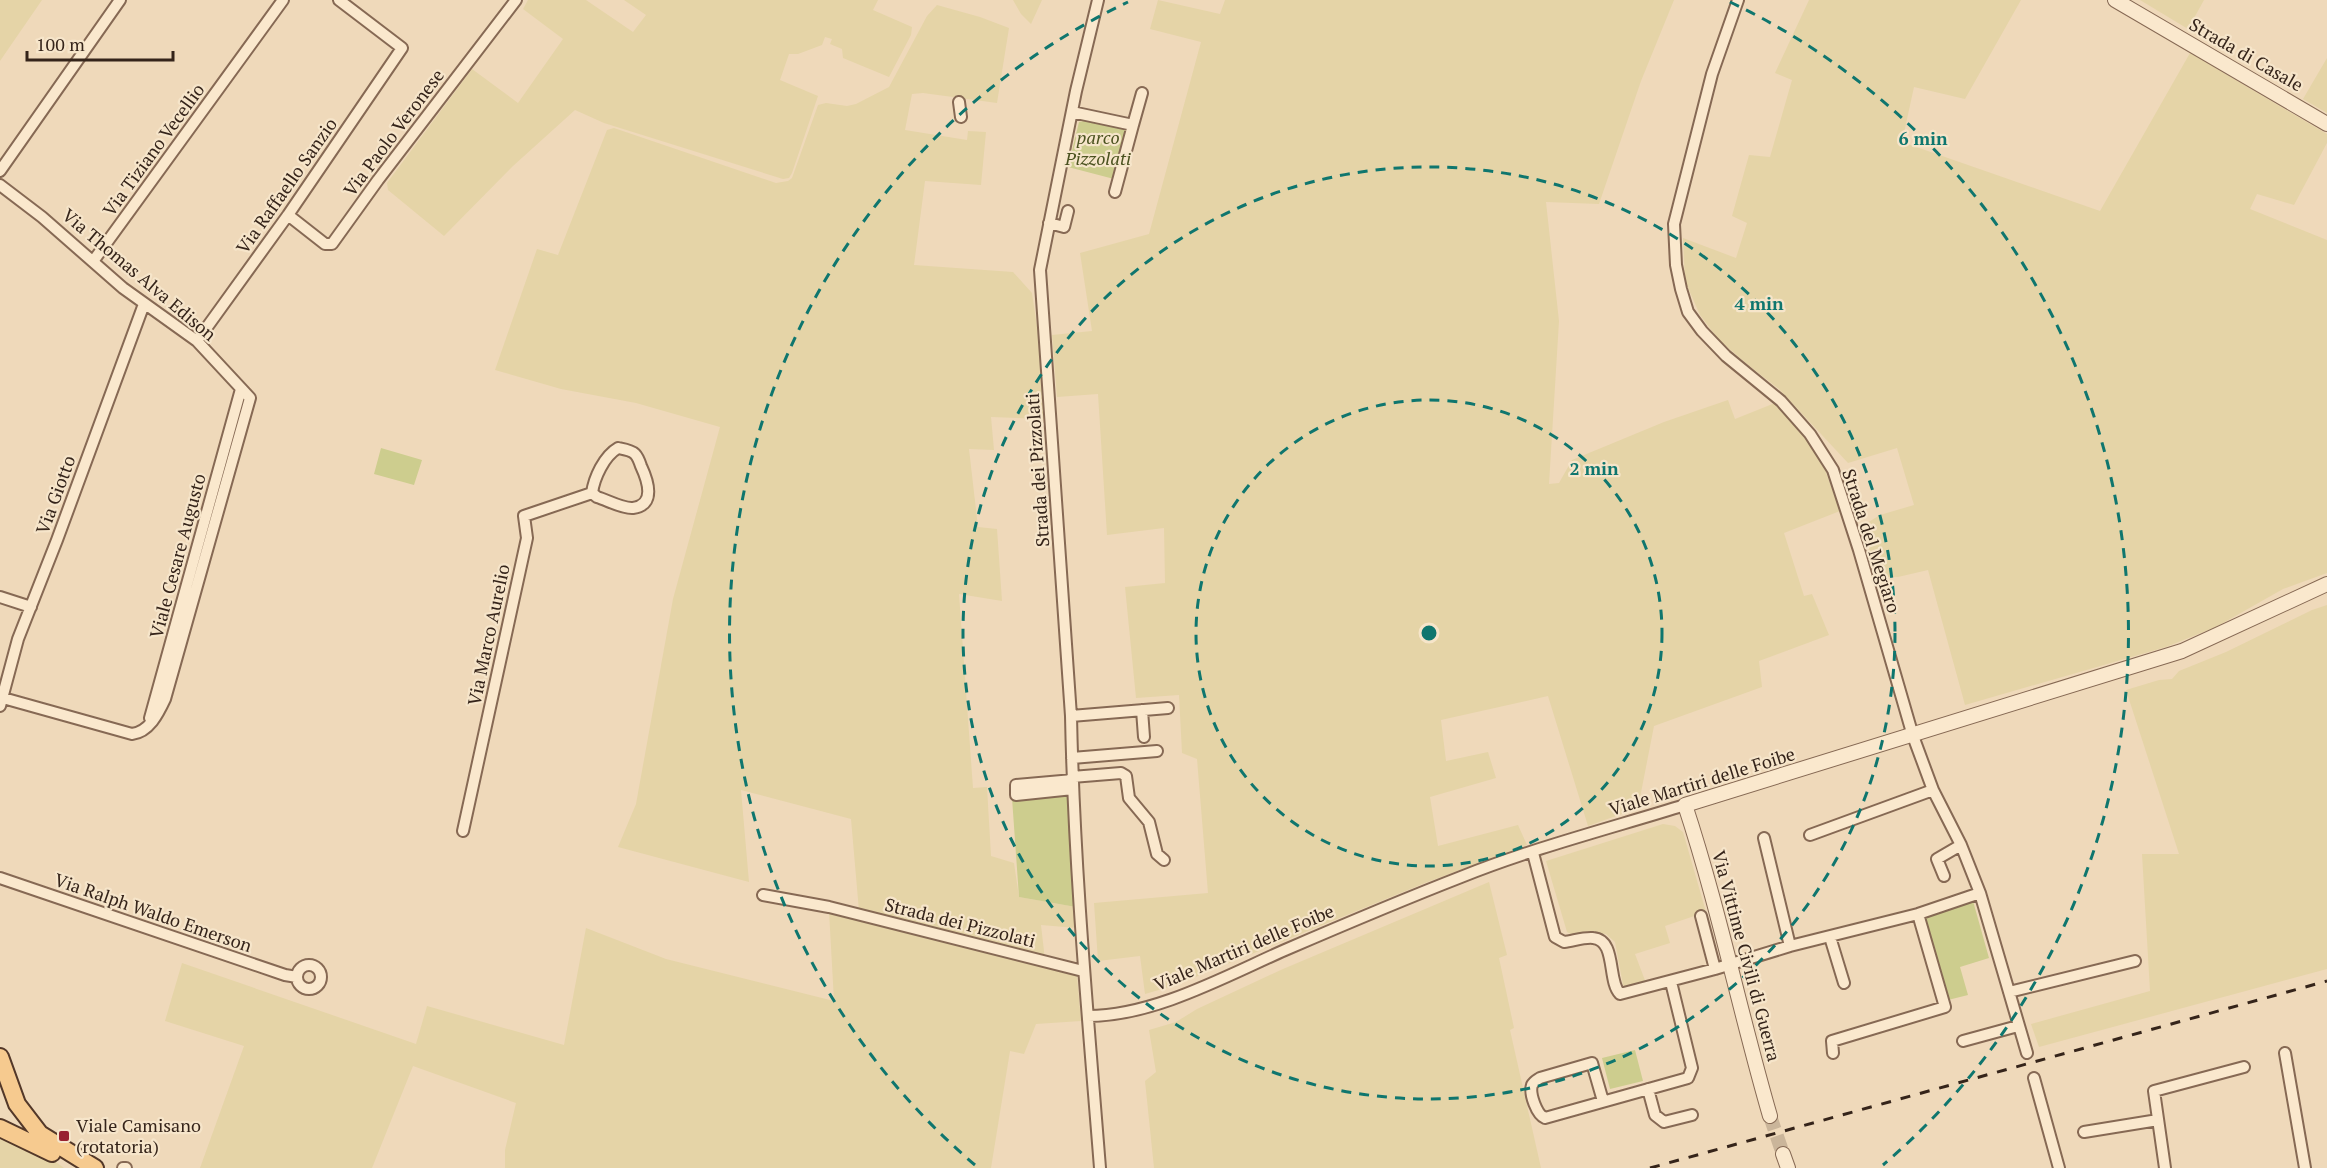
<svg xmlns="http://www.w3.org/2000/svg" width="2327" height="1168" viewBox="0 0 2327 1168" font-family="'PT Serif',serif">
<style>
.farmland{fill:#e5d4a7}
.green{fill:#cdcd8e}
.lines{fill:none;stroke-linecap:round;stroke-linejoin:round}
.tertiary-tunnel{stroke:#cab59a;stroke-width:14;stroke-dasharray:14 7;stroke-linecap:butt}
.minor-casing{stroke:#866954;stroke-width:14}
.tertiary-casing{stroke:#866954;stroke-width:16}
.primary-casing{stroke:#533829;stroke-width:20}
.minor{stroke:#fae8cd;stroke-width:10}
.tertiary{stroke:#fae8cd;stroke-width:14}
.primary{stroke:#f6ca8f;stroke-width:16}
.rail{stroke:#35241a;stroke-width:3;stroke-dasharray:10 10;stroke-linecap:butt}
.ring{fill:none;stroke:#0f766e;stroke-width:3;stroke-dasharray:10 8}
.poi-dot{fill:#982230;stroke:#f6e5ca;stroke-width:2}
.labels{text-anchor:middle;stroke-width:4.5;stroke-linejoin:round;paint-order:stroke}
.street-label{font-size:18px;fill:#35241a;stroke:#f6e5ca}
.park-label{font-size:18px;font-style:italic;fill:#4b521f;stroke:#f6e5ca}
.poi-label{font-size:18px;fill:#35241a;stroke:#f6e5ca;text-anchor:start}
.centre{fill:#0f766e;stroke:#f6e5ca;stroke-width:3}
.ring-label{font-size:18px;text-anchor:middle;font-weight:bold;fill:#0f766e;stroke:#f6e5ca;stroke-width:4.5;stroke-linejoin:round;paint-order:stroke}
</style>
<rect width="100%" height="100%" fill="#efd9ba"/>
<path class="farmland" d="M0 0H42L0 61Z
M528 0H586L633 32 646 15 624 0H878L873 10 912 27 911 35 889 77 843 58 842 49 830 44 832 39 825 37 822 45 798 54H789L780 80 818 96 792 173 789 178 783 179 604 123 575 110 513 166 444 236 388 190 387 183 472 69 518 103 563 39 523 9Z
M1013 0H1042L1031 24 1021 14Z
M1158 0 1220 14 1225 0H1674L1641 81 1599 204 1546 202 1559 321 1549 484 1559 483 1572 460 1664 422 1728 400 1735 419 1775 403 1804 434 1824 467 1840 511 1784 533 1804 596 1812 594 1829 635 1759 661 1762 687 1654 726 1638 808 1588 826 1548 696 1441 720 1446 761 1488 752 1496 778 1430 797 1438 846 1518 825 1527 845 1425 883 1176 985 1145 994 1140 956 1098 961 1094 903 1208 893 1197 759 1182 753 1179 695 1136 698 1125 587 1165 583 1164 528 1107 535 1098 394 1057 397 1052 335 1092 331 1080 253 1149 234 1201 42 1150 29Z
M1809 0H2021L1965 99 1914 87 1902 142 2100 211 2190 53 2327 134V143L2294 205 2257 194 2250 209 2327 240V573L2283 589 2216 627 2166 647 1965 705 1928 570 1898 577H1878L1862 526 1880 515 1914 505 1897 448 1848 463 1779 389 1748 365 1718 339 1700 315 1685 281 1683 238 1736 258 1747 223 1732 216 1749 155 1770 157 1792 80 1775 73Z
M2140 0H2204L2188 29Z
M937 5 980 17 1009 28 997 103 923 93 912 94 905 130 967 140 968 131 986 132 981 185 925 181 914 265 1013 272 1032 293 1038 333 1044 419 991 417 994 450 969 449 978 527 997 529 1002 601 959 594 973 788 987 787 991 856 1014 863 1019 897 1076 907 1077 928 1041 925 1045 960 859 911 851 819 741 790 749 882 618 847 636 804 673 599 720 427 636 403 561 389 495 370 537 249 558 255 607 130 614 128 776 183 788 181 792 178 818 105 826 103 847 106 856 104 889 87 927 16Z
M2327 58V113L2303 99Z
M2327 605V969L2039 1047 2031 1024 2150 991 2142 854H2179L2126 690 2159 680 2172 679 2179 671 2226 652 2312 610Z
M1663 824 1675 826 1683 832 1706 912 1665 926 1670 943 1635 954 1646 983 1628 990 1623 985 1615 942 1606 934 1591 933 1576 937 1567 932 1546 861Z
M1489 882 1507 955 1499 958 1514 1028 1510 1030 1541 1168H1154L1145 1081 1156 1072 1149 1030 1176 1022 1197 1009 1283 969Z
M829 911 1077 976 1081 1021 1036 1024 1024 1054 1010 1051 991 1168H505V1150L516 1103 413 1066 372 1168H200L244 1046 165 1021 182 963 416 1044 427 1006 564 1045 586 928 666 959 834 1001Z
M0 1134 46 1160 48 1156 64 1168H0Z"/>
<path class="green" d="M1089 120 1125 129 1126 138 1114 179 1068 167 1079 122Z
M381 448 422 460 414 485 374 474Z
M1067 793 1076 907 1019 897 1012 798Z
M1973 901 1989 958 1960 967 1968 995 1948 1000 1924 915Z
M1635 1050 1643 1081 1610 1089 1602 1058Z"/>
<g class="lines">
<path class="tertiary-tunnel" d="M1770 1116 1783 1154"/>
<g class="minor-casing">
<path id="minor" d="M1098 0 1076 91 1040 270 1071 716C1074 867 1088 1017 1100 1168
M1738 0 1712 74 1674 224 1676 265 1681 289 1688 312 1702 331 1726 356 1781 401 1810 434 1833 470 1859 550 1913 736 1933 790 1961 845 1980 893 2027 1053
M959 102 961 117
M1072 112 1133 125 1115 192
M1133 125 1142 93
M0 171 120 0
M0 185 42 217 123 288 197 341 250 398 165 699C158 714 149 732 132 734L3 698
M288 215 325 244H332L378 180 516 0
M1049 223 1064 227 1068 211
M94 260 283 0
M197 341 288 215 402 48 339 0
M618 448C623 449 631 450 635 454 638 457 640 463 641 466 648 481 656 505 633 508 623 509 607 500 597 497L592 493C594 478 604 456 618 448Z
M0 597 31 607
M0 706 18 639 57 540 144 304
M1142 710 1144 737
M1071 716 1168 708
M150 718 241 389
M1072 758 1157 751
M1072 777 1121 773 1126 776 1129 798 1149 822 1157 854 1164 860
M1073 780 1016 785V795L1073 789
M463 831 527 538 524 516 592 493
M1810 835 1933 790
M1764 838 1790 946
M1533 853 1555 937 1564 942C1573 941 1584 937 1593 938 1617 940 1607 981 1620 994L1715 969 1790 946 1918 914 1980 893
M1944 876 1937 859 1961 845
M0 878 285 975 297 977
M763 895 829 907 1083 971
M1701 916 1715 969
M1830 937 1844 983
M297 977a12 12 0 1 1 24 0a12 12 0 1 1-24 0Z
M2009 992 2135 961
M1088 1016C1154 1016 1226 976 1285 950 1343 925 1402 900 1461 877 1533 848 1611 828 1685 805
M1963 1041 2018 1026
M1833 1053 1832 1041 1945 1007 1918 914
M2285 1053 2305 1168
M2034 1078 2059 1168
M1648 1089 1655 1115 1664 1122 1692 1115
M1603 1101 1592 1063 1540 1078C1537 1080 1534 1081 1532 1085 1529 1094 1537 1115 1545 1118L1688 1078 1692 1068 1671 982
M2084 1132 2158 1120
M123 1168H126
M2165 1168 2154 1091 2244 1067"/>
</g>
<g class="tertiary-casing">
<path id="tertiary" d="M2115 0 2327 124
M1770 1116C1740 1013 1719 908 1685 805L2182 651 2327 584
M1783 1154 1788 1168"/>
</g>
<g class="primary-casing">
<path id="primary" d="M0 1057 17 1104 40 1134 95 1168
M0 1128 52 1153"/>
</g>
<use href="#minor" class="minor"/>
<use href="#tertiary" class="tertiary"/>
<use href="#primary" class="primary"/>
<path class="rail" d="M1650 1168 2327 981"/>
</g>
<g class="ring">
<circle cx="1429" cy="633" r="233"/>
<circle cx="1429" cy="633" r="466"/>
<path d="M975 1165A699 699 0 0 1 1128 2M1730 2A699 699 0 0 1 1883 1165"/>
</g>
<rect class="poi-dot" x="58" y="1130" width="12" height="12" rx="3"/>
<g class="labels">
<g class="street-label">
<text transform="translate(2246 55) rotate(30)" y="6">Strada di Casale</text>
<text transform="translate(394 133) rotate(-53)" y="6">Via Paolo Veronese</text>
<text transform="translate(154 150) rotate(-54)" y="6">Via Tiziano Vecellio</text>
<text transform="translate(287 186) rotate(-55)" y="6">Via Raffaello Sanzio</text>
<text transform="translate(139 275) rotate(40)" y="6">Via Thomas Alva Edison</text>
<text transform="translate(1038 470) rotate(-94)" y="6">Strada dei Pizzolati</text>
<text transform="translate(56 495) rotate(-70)" y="6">Via Giotto</text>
<text transform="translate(1871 541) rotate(72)" y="6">Strada del Megiaro</text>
<text transform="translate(178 556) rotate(-75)" y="6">Viale Cesare Augusto</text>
<text transform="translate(489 635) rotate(-78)" y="6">Via Marco Aurelio</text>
<text transform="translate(1702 782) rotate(-17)" y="6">Viale Martiri delle Foibe</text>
<text transform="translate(153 913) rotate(19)" y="6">Via Ralph Waldo Emerson</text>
<text transform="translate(960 923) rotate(14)" y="6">Strada dei Pizzolati</text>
<text transform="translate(1244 948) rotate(-23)" y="6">Viale Martiri delle Foibe</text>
<text transform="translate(1746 956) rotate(75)" y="6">Via Vittime Civili di Guerra</text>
</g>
<g class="park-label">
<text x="1098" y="144">parco<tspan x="1098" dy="21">Pizzolati</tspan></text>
</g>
<g class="poi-label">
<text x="76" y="1132">Viale Camisano<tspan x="76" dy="21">(rotatoria)</tspan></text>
</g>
</g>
<circle cx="1429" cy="633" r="9" class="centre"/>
<g class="ring-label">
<text x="1923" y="145">6 min</text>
<text x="1759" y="310">4 min</text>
<text x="1594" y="475">2 min</text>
</g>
<path d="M27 51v9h146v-9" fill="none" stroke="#35241a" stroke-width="3"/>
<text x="36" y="51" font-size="18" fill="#35241a" stroke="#f6e5ca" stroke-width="4.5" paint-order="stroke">100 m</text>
</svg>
